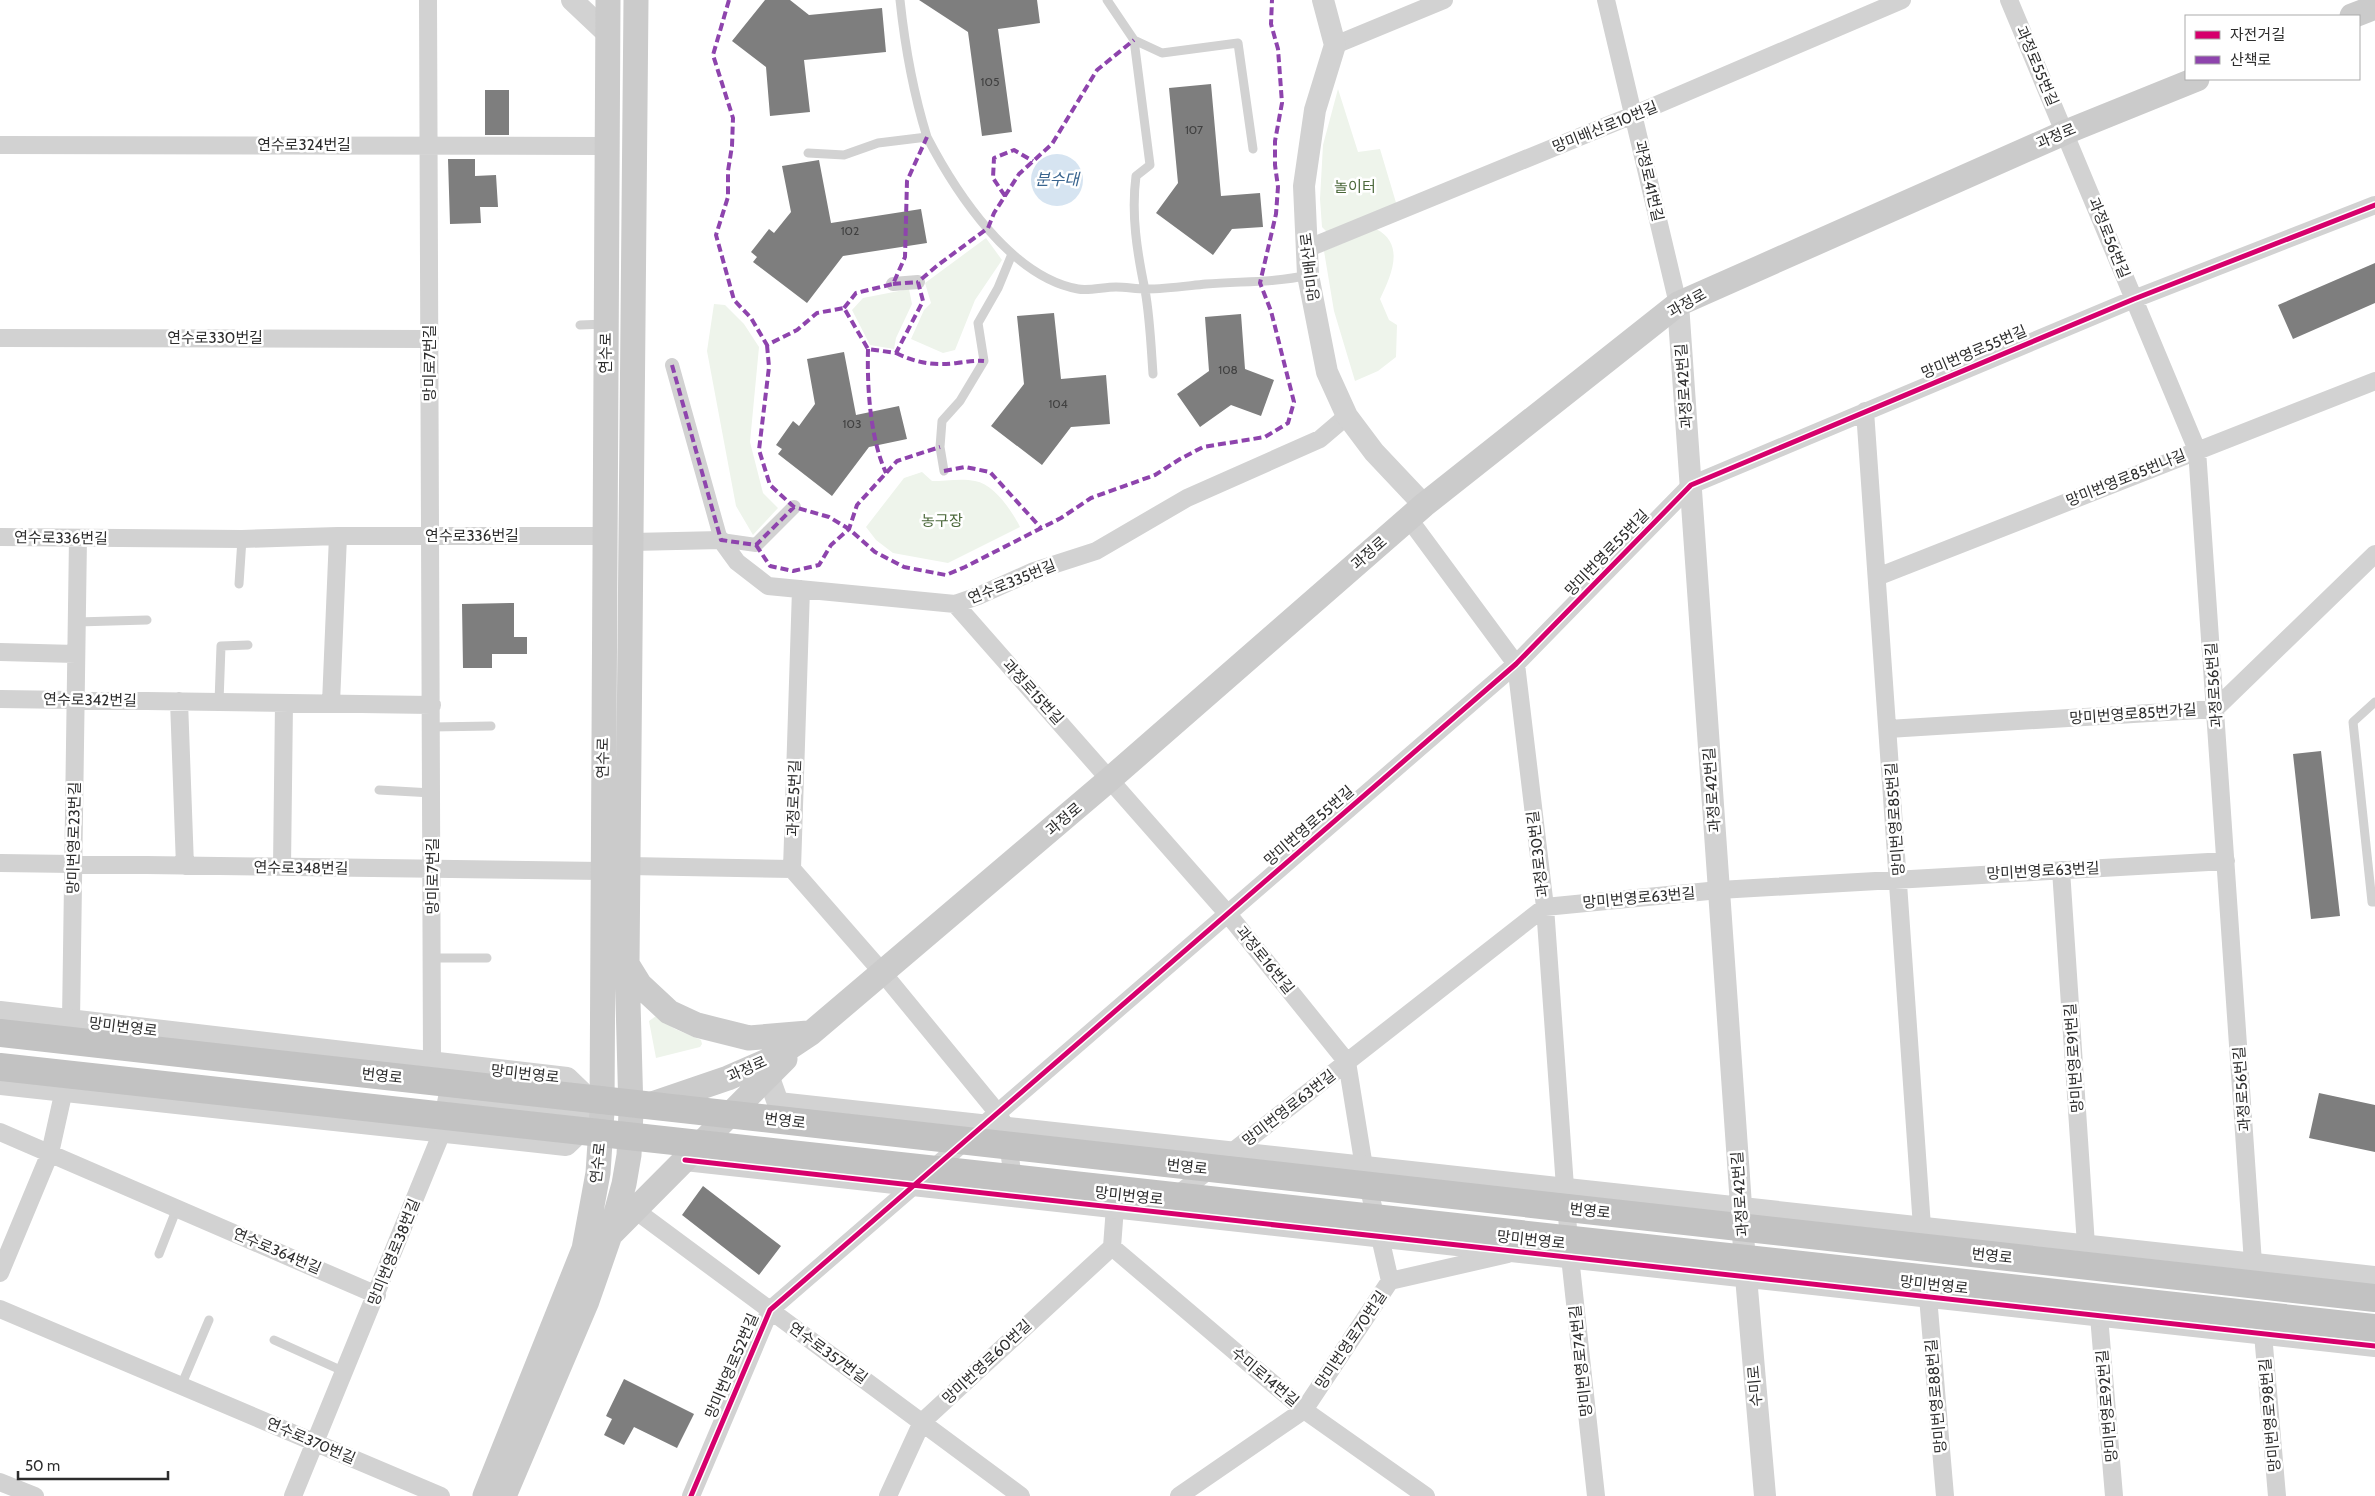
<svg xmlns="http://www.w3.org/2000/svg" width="2375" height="1496" viewBox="0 0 2375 1496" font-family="Cabin,'Noto Sans KR',sans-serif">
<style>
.green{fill:#eef4eb}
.water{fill:#d6e4f1}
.building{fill:#7e7e7e}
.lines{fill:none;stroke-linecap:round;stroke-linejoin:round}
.service{stroke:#d2d2d2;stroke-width:9}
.pedestrian{stroke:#d2d2d2;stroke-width:14}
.minor{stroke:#d2d2d2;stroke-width:18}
.tertiary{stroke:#d2d2d2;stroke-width:22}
.secondary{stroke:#cbcbcb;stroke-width:25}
.trunk-bridge{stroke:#c2c2c2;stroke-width:28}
.quiet{stroke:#8e44ad;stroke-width:4;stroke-dasharray:8 4;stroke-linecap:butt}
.cycleway-casing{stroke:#fff;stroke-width:8}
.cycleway{stroke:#d6006c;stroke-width:5}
.labels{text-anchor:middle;stroke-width:5;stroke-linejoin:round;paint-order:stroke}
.number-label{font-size:12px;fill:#414141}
.street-label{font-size:15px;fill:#2d2d2d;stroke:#fff}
.park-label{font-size:15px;fill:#4b683a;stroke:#fff}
.water-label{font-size:16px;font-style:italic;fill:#3a658f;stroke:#fff}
</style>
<rect width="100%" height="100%" fill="#fff"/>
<path class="green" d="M1338 89 1358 152 1380 149 1397 206 1329 234 1322 227 1320 199 1323 145Z
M1376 229C1406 244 1391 276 1380 299L1389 320 1397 325 1396 357 1378 371 1355 381 1334 311 1324 251Z
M986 238 1002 260 975 300 955 350 943 353 911 339 924 310 931 303 925 283Z
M909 289 912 304 896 338 894 349 870 345 852 310 863 298Z
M714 304 725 305 744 324 759 347 750 442 763 493 778 508 753 535 736 506 707 351Z
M922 472 932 481C945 481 962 478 975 481 994 484 1012 511 1020 527L948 563 893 553 876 540 866 527 904 478Z
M656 1016 675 1029 701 1040 702 1044 700 1047 656 1058 649 1021Z"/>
<path class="water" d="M1031 180a26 26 0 1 1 52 0a26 26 0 1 1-52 0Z"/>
<path class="building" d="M765 0H790L809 15 882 8 886 52 804 60 810 112 770 116 766 67 732 41Z
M919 0H1037L1040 23 998 29 1012 132 982 136 968 32Z
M1211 84 1221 196 1260 193 1263 227 1232 229 1213 255 1156 213 1178 183 1169 88Z
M485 90H509V135H485Z
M448 159H475V176L496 175 498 207H480L481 223 450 224Z
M819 160 831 223 921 209 927 243 843 256 807 303 753 262 757 257 751 252 769 229 774 233 791 212 782 166Z
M2375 263V303L2293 339 2278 305Z
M1054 313 1061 379 1106 375 1110 424 1071 427 1042 465 991 426 1024 384 1017 316Z
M1241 314 1245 369 1274 380 1261 416 1231 405 1200 427 1177 394 1209 371 1205 317Z
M844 352 856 415 899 406 907 439 869 447 832 496 778 454 782 449 776 445 793 421 799 426 815 404 807 359Z
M514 603V637H527V654H492V668H463L462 604Z
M2321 751 2340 916 2311 919 2293 754Z
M2319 1093 2375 1105V1152L2309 1138Z
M703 1186 781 1246 759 1275 682 1215Z
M624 1379 694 1414 677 1448 634 1427 624 1445 604 1435 612 1419 606 1416Z"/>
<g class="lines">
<path class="service" d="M1107 0 1134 40 1162 53 1238 43 1253 149
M1134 40 1150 165 1136 176C1131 214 1137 252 1145 290 1150 318 1151 346 1153 374
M927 137C956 193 1011 277 1078 289 1089 291 1104 287 1116 287 1126 287 1136 289 1146 289 1166 289 1186 286 1206 284 1241 281 1274 283 1308 275
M808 153 844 155 878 143 927 137C913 92 905 47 900 0
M580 325 606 324
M944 471 940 447 942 421 960 401 984 361 978 323 998 288 1012 254
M239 584 242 539
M77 622 147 620
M219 702 221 646 248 645
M2375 702 2353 722 2372 902H2375
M432 727 491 726
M379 790 432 793
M433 958H487
M159 1254 177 1208
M274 1340 345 1372
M181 1386 209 1320"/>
<path class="pedestrian" d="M893 284 918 282
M672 365 721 540 756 545 794 507"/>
<path class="minor" d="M428 0 432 1063
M1606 0 1678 304
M2009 0 2197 450 2253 1263
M1335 45 1444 0
M0 145 608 146
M1306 249 1633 115 1902 0
M0 338 430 339
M1865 411 1922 1227
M1409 519 1516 664 1545 907 1570 1257 1596 1496
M0 537 242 539 338 536H606
M632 542 721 540 737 562 768 586 955 604 978 596 1034 571 1096 551 1187 498 1320 439 1347 416
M1877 577 2375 381
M801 589 792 869 882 972 997 1112 1006 1128 1014 1186
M955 604 1227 913 1347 1062 1364 1167 1390 1281 1304 1410 1179 1496
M0 652 76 654
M0 699 432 705
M179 701 185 866
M331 703 338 536
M1888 729 2215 709 2375 554
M0 863 602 871
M629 866 792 869
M282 867 284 703
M2061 870 2086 1245
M71 1021 78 538
M0 1132 377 1295
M1172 1199 1545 907 1719 890 2226 861
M635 1210 1021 1496
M1112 1247 1304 1410 1426 1496
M1112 1247 1115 1207
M0 1273 50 1153 64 1090
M1390 1281 1508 1254
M1928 1297 1945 1496
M0 1309 441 1496
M2099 1316 2114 1496
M2263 1334 2277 1496
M0 1482 35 1496
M293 1496 442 1132
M691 1496 770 1310 1516 664 1691 485 2134 299 2375 205
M888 1496 922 1422 1112 1247"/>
<path class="tertiary" d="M572 0 608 34
M1323 0 1335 45 1315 110 1304 186 1308 275 1327 372 1347 416 1374 452 1424 505
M1678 304 1746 1277 1765 1496
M0 1012 567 1078 594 1104
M768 1075 778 1103 2375 1277
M0 1084 566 1145 590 1122
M442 1132 449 1098 579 1113 602 1112
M685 1160 2375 1346"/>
<path class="secondary" d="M2352 16 2375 7
M627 964 640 985 669 1012 697 1025 749 1038 808 1033
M646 1106 728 1078 772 1059 811 1033 1110 779 1424 505 1678 304 2066 132 2197 79
M612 1233 785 1059
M485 1496 584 1249 598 1173 602 1112 608 0
M504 1496 587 1301 610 1235 624 1184 629 1155 631 1112 627 964 636 0"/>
<path class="trunk-bridge" d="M0 1033 2375 1298
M0 1067 2375 1328"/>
<path class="quiet" d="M729 0 713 55 733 118 732 146 728 171V197L716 235 734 300 751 318 767 345 797 330 817 313 844 308 868 349 896 353 923 301 918 282 938 265 988 228 994 213 1019 174 1052 144 1097 70 1134 40
M1005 196 993 178 994 158 1014 150 1033 161
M893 284 918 282
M844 308 856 293 893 284 905 257 907 181 927 137
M767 345 769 367 759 450 770 485 794 507 829 517 849 529 875 552 904 567 946 575 965 567 1061 518 1091 498 1155 475 1180 459 1203 447 1265 437 1288 423 1294 402 1271 311 1260 283 1276 214 1278 187 1275 165V141L1282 103 1278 49 1271 24 1272 0
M868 349C867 387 870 438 886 473
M896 353C916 363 935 366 957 363 967 362 974 360 984 361
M672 365 721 540 756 545 794 507
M944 471 965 467 990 472 1041 528
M756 545 770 566 793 571 819 565 831 545 849 529 857 505 897 461 940 447"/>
<g class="cycleway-casing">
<path id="cycleway" d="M685 1160 2375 1346
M691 1496 770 1310 1516 664 1691 485 2134 299 2375 205"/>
</g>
<use href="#cycleway" class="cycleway"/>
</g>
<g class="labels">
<g class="number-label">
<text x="990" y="86">105</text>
<text x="1194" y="134">107</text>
<text x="850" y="235">102</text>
<text x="1228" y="374">108</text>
<text x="1058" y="408">104</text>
<text x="852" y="428">103</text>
</g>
<g class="street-label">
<text transform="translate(2037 66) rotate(67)" y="5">과정로55번길</text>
<text transform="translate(1605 127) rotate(-22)" y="5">망미배산로10번길</text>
<text transform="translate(2056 136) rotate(-23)" y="5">과정로</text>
<text x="304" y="150">연수로324번길</text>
<text transform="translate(1649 181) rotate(77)" y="5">과정로41번길</text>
<text transform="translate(2109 238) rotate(68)" y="5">과정로56번길</text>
<text transform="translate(1310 267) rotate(-97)" y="5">망미배산로</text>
<text transform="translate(1687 303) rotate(-29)" y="5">과정로</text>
<text x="215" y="343">연수로330번길</text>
<text transform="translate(1974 352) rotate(-23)" y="5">망미번영로55번길</text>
<text transform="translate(606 353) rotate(-90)" y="5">연수로</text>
<text transform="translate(430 363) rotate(-90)" y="5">망미로7번길</text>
<text transform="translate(1684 386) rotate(-94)" y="5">과정로42번길</text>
<text transform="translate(2126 478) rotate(-22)" y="5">망미번영로85번나길</text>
<text x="472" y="541">연수로336번길</text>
<text transform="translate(61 538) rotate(1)" y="5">연수로336번길</text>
<text transform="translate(1369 553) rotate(-41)" y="5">과정로</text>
<text transform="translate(1607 553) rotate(-46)" y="5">망미번영로55번길</text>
<text transform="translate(1012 582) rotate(-22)" y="5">연수로335번길</text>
<text transform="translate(2214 685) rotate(-94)" y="5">과정로56번길</text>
<text transform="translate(1033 692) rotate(48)" y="5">과정로15번길</text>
<text transform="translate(90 700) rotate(1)" y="5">연수로342번길</text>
<text transform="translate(2133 714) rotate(-4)" y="5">망미번영로85번가길</text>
<text transform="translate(603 758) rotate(-89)" y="5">연수로</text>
<text transform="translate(1712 790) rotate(-94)" y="5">과정로42번길</text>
<text transform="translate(794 798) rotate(-88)" y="5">과정로5번길</text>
<text transform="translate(1064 819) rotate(-40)" y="5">과정로</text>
<text transform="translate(1895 819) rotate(-94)" y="5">망미번영로85번길</text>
<text transform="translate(1309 826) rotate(-41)" y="5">망미번영로55번길</text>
<text transform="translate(74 838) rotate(-89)" y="5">망미번영로23번길</text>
<text transform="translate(1538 854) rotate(-97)" y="5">과정로30번길</text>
<text transform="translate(301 868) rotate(1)" y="5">연수로348번길</text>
<text transform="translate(2043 871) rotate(-3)" y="5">망미번영로63번길</text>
<text transform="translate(433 876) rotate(-90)" y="5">망미로7번길</text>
<text transform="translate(1639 898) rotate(-5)" y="5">망미번영로63번길</text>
<text transform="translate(1265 960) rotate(51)" y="5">과정로16번길</text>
<text transform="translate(123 1027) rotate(7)" y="5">망미번영로</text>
<text transform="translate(2074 1058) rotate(-94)" y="5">망미번영로91번길</text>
<text transform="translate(747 1069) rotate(-24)" y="5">과정로</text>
<text transform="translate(525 1074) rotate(6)" y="5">망미번영로</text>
<text transform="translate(382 1076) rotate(6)" y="5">번영로</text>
<text transform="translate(2242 1089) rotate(-94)" y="5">과정로56번길</text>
<text transform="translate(1289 1108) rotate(-38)" y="5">망미번영로63번길</text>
<text transform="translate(785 1121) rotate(7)" y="5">번영로</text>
<text transform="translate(598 1163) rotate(-84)" y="5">연수로</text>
<text transform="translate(1187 1167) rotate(6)" y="5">번영로</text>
<text transform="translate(1740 1194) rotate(-94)" y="5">과정로42번길</text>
<text transform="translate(1129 1196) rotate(6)" y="5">망미번영로</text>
<text transform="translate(1590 1211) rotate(6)" y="5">번영로</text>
<text transform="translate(1531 1240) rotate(6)" y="5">망미번영로</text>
<text transform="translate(277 1251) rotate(23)" y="5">연수로364번길</text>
<text transform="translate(394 1252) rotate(-68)" y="5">망미번영로38번길</text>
<text transform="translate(1992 1256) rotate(6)" y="5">번영로</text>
<text transform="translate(1934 1285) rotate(6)" y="5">망미번영로</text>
<text transform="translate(1351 1340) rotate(-56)" y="5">망미번영로70번길</text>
<text transform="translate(828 1353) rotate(36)" y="5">연수로357번길</text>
<text transform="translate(1581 1361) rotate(-96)" y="5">망미번영로74번길</text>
<text transform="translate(987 1362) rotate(-43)" y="5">망미번영로60번길</text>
<text transform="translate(732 1366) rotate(-67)" y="5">망미번영로52번길</text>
<text transform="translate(1265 1377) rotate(40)" y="5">수미로14번길</text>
<text transform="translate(1755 1386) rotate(-95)" y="5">수미로</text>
<text transform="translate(1936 1396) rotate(-95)" y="5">망미번영로88번길</text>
<text transform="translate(2107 1406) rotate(-95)" y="5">망미번영로92번길</text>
<text transform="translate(2270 1415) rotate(-95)" y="5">망미번영로98번길</text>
<text transform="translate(311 1441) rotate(23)" y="5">연수로370번길</text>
</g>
<g class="park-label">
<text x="1355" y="192">놀이터</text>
<text x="942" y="526">농구장</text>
</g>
<g class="water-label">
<text x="1057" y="185">분수대</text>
</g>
</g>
<rect x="2185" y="15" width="175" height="65" fill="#ffffff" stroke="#ababab"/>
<rect x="2195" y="31" width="25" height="8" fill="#d6006c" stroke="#ababab"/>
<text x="2230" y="40" font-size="15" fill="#2d2d2d">자전거길</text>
<rect x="2195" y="56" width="25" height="8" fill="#8e44ad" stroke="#ababab"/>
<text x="2230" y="65" font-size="15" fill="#2d2d2d">산책로</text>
<path d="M18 1471v8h150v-8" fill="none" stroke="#2d2d2d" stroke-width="2.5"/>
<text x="25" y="1471" font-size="15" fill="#2d2d2d" stroke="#ffffff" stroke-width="4" paint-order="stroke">50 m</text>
</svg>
